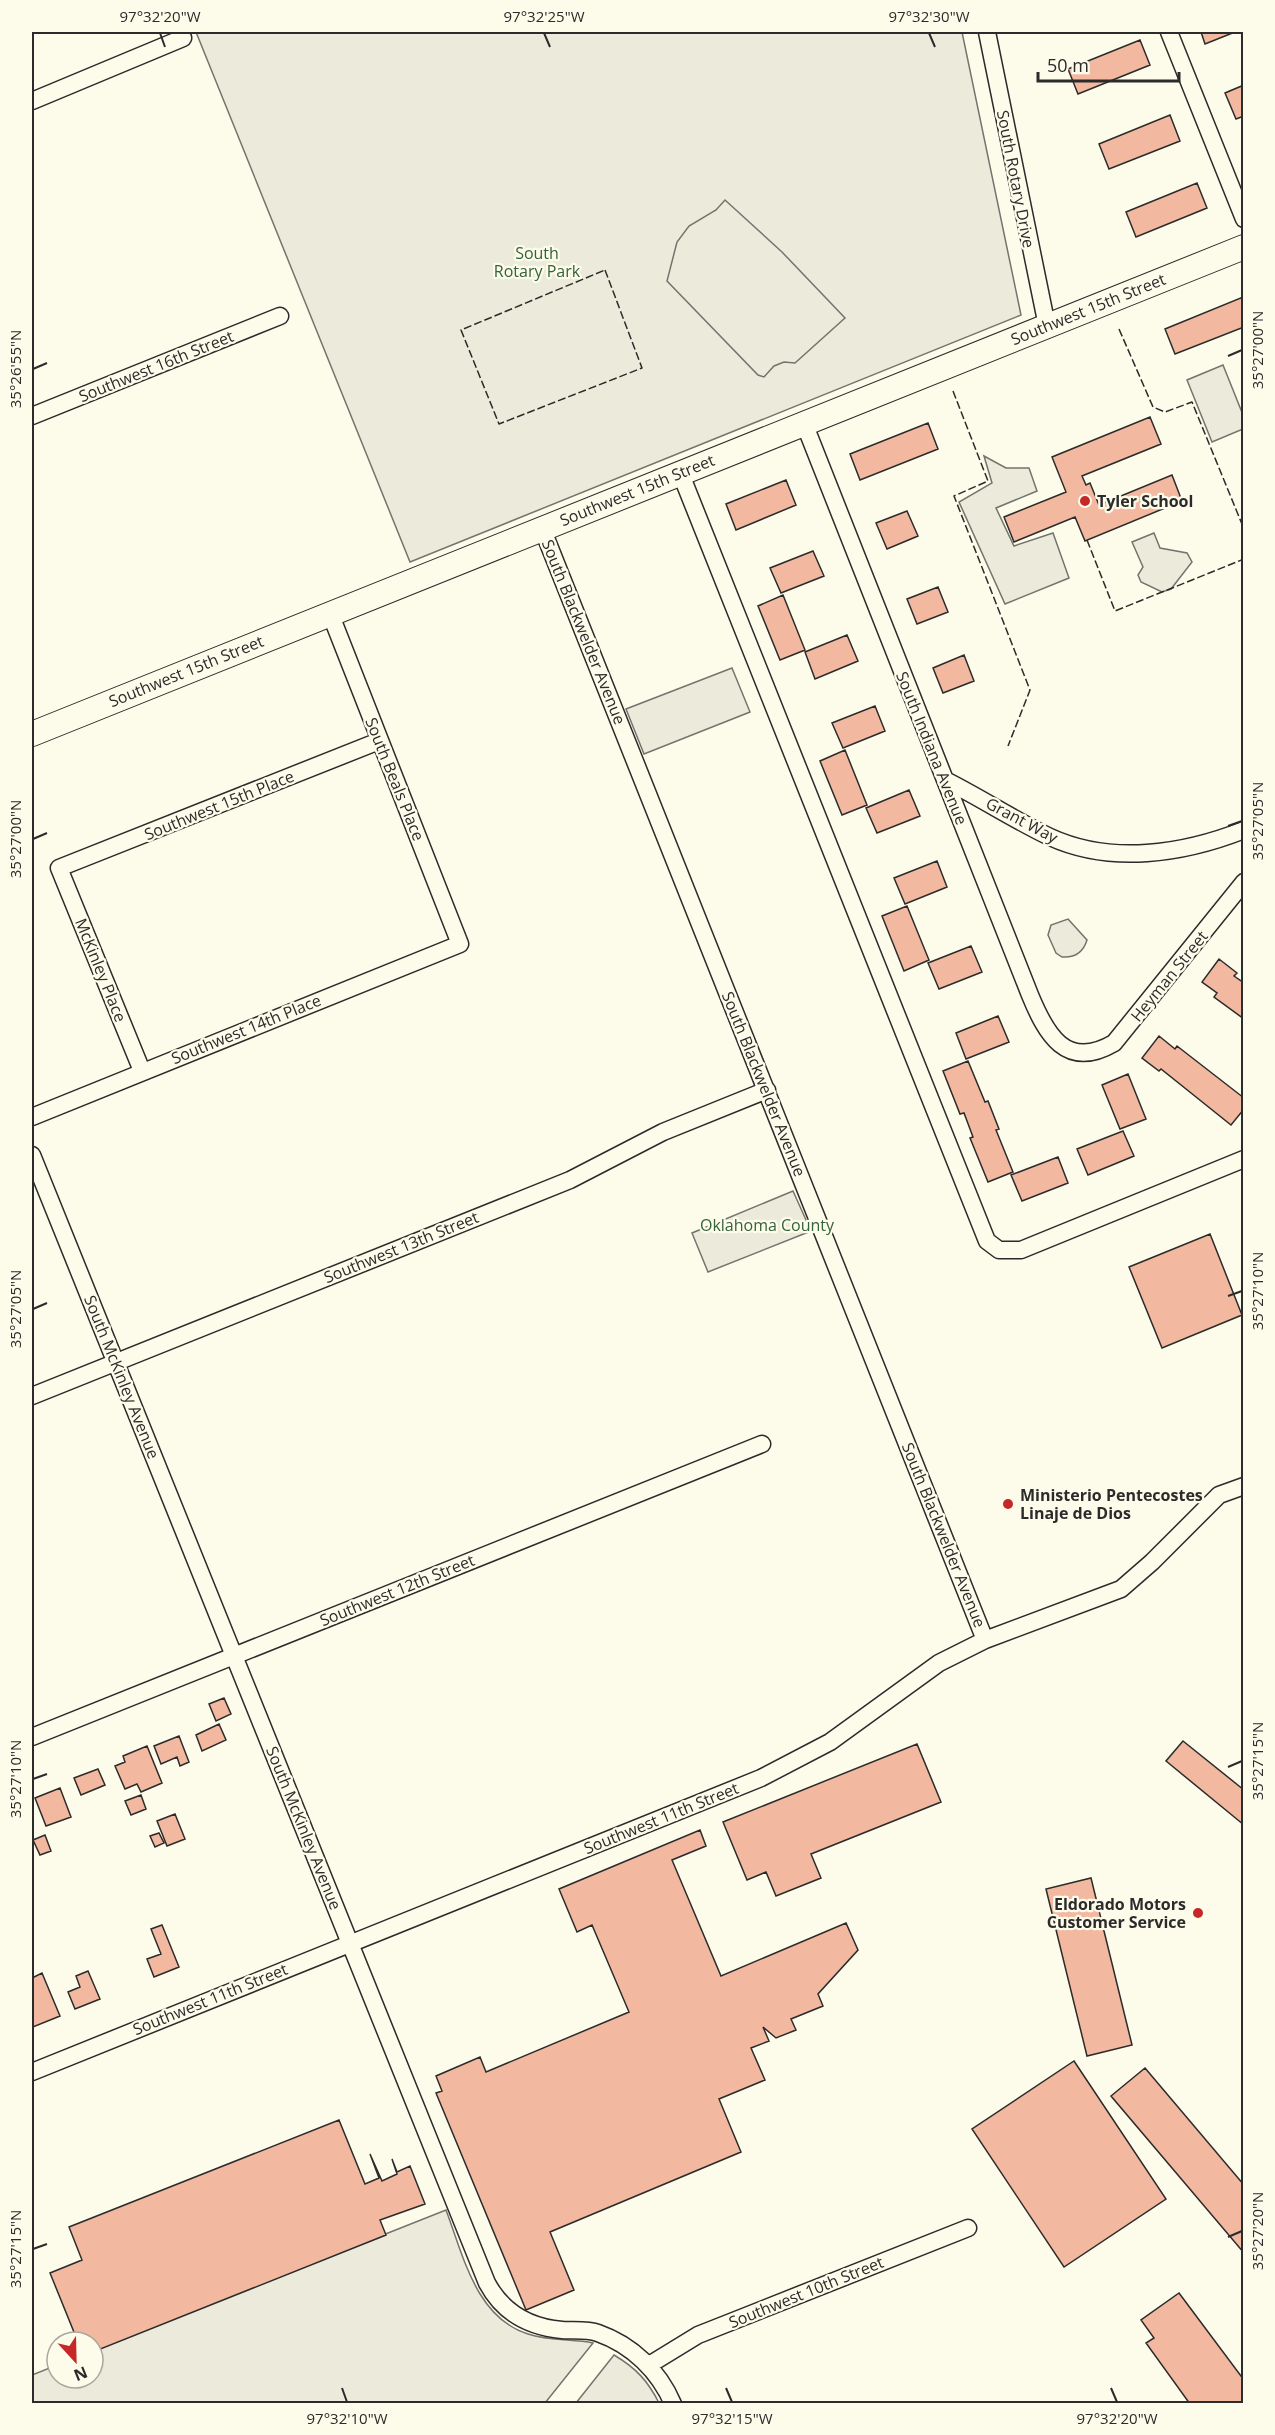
<svg xmlns="http://www.w3.org/2000/svg" width="1275" height="2435" viewBox="0 0 1275 2435" font-family="'Open Sans',sans-serif">
<style>
.green{fill:#ecebdb;stroke:#74746e;stroke-width:1.5}
.parking{fill:#eceadb;stroke:#74746e;stroke-width:1.5}
.building{fill:#f2b8a0;stroke:#2b2b2b;stroke-width:1.5}
.lines{fill:none;stroke-linecap:round;stroke-linejoin:round}
.street-casing{stroke:#2b2b2b;stroke-width:19}
.secondary-casing{stroke:#2b2b2b;stroke-width:26}
.street{stroke:#fdfbea;stroke-width:16}
.secondary{stroke:#fdfbea;stroke-width:24}
.fence{stroke:#2b2b2b;stroke-width:1.5;stroke-dasharray:8 3;stroke-linecap:butt}
.ticks{fill:none;stroke:#2b2b2b;stroke-width:2}
.poi-dot{fill:#c62828;stroke:#fdfbea;stroke-width:2}
.labels{text-anchor:middle;stroke-width:4.5;stroke-linejoin:round;paint-order:stroke}
.street-label{font-size:16px;fill:#2b2b2b;stroke:#fdfbea}
.park-label{font-size:16px;fill:#34623c;stroke:#fdfbea}
.poi-label{font-size:16px;font-weight:bold;fill:#2b2b2b;stroke:#fdfbea;text-anchor:start}
.neatline{fill:none;stroke:#2b2b2b;stroke-width:2}
.ticks-label{font-size:15px;text-anchor:middle;fill:#2b2b2b}
</style>
<rect width="100%" height="100%" fill="#fdfbea"/>
<path class="green" d="M196 32H962L1021 315 410 562Z
M1223 365 1243 415V429L1212 442 1187 380Z
M1154 533 1160 548 1187 553 1192 562 1171 589 1162 592 1141 582 1138 575 1143 567 1132 542Z
M732 668 750 712 644 754 626 709Z
M1068 919 1087 940C1083 953 1075 958 1062 957L1056 953 1048 935 1051 925Z
M793 1191 811 1231 708 1272 692 1233Z
M446 2210C463 2255 476 2318 528 2334 549 2341 572 2339 593 2343L545 2403H32V2375L57 2365V2378H93V2350Z
M614 2355C636 2368 648 2381 659 2403H576Z"/>
<path class="parking" d="M725 200 782 252 845 318 795 363 784 362 774 366 764 377 758 375 667 281 677 242 689 226 716 210Z
M984 456 1006 468H1029L1037 491 996 508 1014 546 1053 533 1069 578 1005 604 959 502 992 483Z"/>
<path class="building" d="M1201 32H1235L1205 44Z
M1140 40 1150 65 1078 94 1068 69Z
M1244 85V116L1236 119 1225 93Z
M1170 115 1180 141 1109 169 1099 144Z
M1197 183 1207 208 1136 237 1126 212Z
M1243 297 1244 327 1175 354 1165 329Z
M1150 417 1161 444 1082 476 1086 485 1090 483 1099 505 1172 475 1182 501 1085 541 1075 517 1014 542 1004 517 1066 492 1052 457Z
M928 423 938 449 860 480 850 454Z
M786 480 796 505 736 530 726 504Z
M907 511 918 536 887 549 876 523Z
M813 551 824 576 781 593 770 568Z
M938 587 948 612 917 624 907 599Z
M783 595 805 650 780 660 758 606Z
M847 635 858 661 815 679 805 652Z
M964 655 974 681 943 693 933 668Z
M875 706 885 731 843 748 832 723Z
M845 750 867 805 842 815 820 761Z
M909 790 920 816 877 833 866 808Z
M937 861 947 887 905 904 894 878Z
M907 906 929 960 904 971 882 916Z
M971 946 982 972 939 989 928 963Z
M1219 959 1237 973 1234 976 1244 983V1019L1214 997 1217 993 1202 982Z
M998 1016 1009 1042 966 1059 956 1033Z
M1159 1036 1175 1049 1177 1046 1244 1098V1109L1231 1125 1161 1069 1159 1071 1142 1058Z
M968 1061 985 1102 988 1101 999 1129 996 1130 1013 1172 988 1182 970 1138 973 1137 964 1113 960 1114 943 1071Z
M1128 1074 1146 1119 1120 1129 1102 1085Z
M1123 1131 1134 1156 1088 1175 1077 1149Z
M1058 1157 1068 1183 1022 1201 1011 1175Z
M1210 1234 1242 1315 1162 1348 1129 1267Z
M224 1698 231 1714 216 1721 209 1704Z
M219 1724 226 1740 202 1751 196 1735Z
M179 1736 189 1762 180 1766 177 1757 161 1764 154 1746Z
M1183 1741 1244 1790V1825L1166 1761Z
M917 1744 941 1802 811 1854 821 1878 776 1896 766 1872 747 1880 723 1822Z
M147 1746 162 1783 141 1792 137 1784 125 1789 115 1766 125 1762 123 1756Z
M98 1769 105 1785 81 1795 74 1778Z
M60 1788 71 1817 46 1826 35 1798Z
M141 1795 146 1809 131 1815 125 1801Z
M175 1814 185 1839 167 1846 157 1821Z
M700 1830 706 1846 672 1860 721 1976 846 1923 858 1950 818 1994 823 2006 791 2019 796 2030 776 2038 763 2027 769 2041 751 2048 765 2080 719 2099 741 2152 550 2232 574 2290 526 2310 436 2093 442 2091 436 2076 480 2057 486 2072 629 2012 592 1925 577 1932 559 1889Z
M159 1833 164 1843 155 1847 150 1836Z
M45 1835 51 1851 40 1855 33 1840Z
M1091 1878 1132 2045 1087 2056 1046 1889Z
M162 1925 179 1967 154 1977 147 1959 161 1954 151 1929Z
M88 1971 100 1999 75 2009 68 1992 80 1987 76 1976Z
M42 1973 60 2016 33 2027 32 1978Z
M1074 2061 1166 2199 1064 2267 972 2129Z
M1145 2068 1244 2185V2253L1111 2096Z
M339 2120 365 2184 379 2178 370 2154 382 2181 397 2174 392 2159 397 2172 410 2166 425 2204 380 2220 386 2235 93 2352V2342H78L50 2273 82 2260 69 2227Z
M1179 2293 1244 2380V2404H1190L1146 2343 1154 2338 1141 2320Z"/>
<g class="lines">
<g class="street-casing">
<path id="street" d="M987 32 1047 326
M1169 32 1244 219
M32 101 183 38
M32 416 280 316
M804 423 1030 995C1046 1034 1066 1071 1114 1043L1244 882
M680 472 987 1241 999 1250H1021L1244 1159
M542 528 985 1640
M945 780C981 798 1014 820 1050 837 1111 865 1183 854 1244 830
M142 1071 59 868 379 741
M32 1117 460 944 330 613
M32 1155 487 2283C503 2313 529 2327 562 2330 573 2331 587 2329 598 2333 632 2345 659 2371 673 2404
M32 1396 570 1180 663 1132 767 1090
M32 1737 762 1444
M32 2072 761 1778 830 1742 939 1663 985 1640 1121 1589 1152 1562 1219 1495 1244 1486
M649 2365 698 2335 968 2228"/>
</g>
<g class="secondary-casing">
<path id="secondary" d="M32 734 1244 247"/>
</g>
<use href="#street" class="street"/>
<use href="#secondary" class="secondary"/>
<path class="fence" d="M605 270 642 368 499 424 461 330Z
M1119 329 1153 407 1165 412 1192 402 1244 529
M953 391 988 481 954 496 1030 690 1008 746
M1087 540 1115 611 1244 559"/>
</g>
<path class="ticks" d="M160 33 165 47M544 33 550 47M929 33 935 47M1228 356 1242 350M33 369 47 363M1228 826 1242 821M33 839 47 833M1228 1296 1242 1291M33 1309 47 1303M1228 1767 1242 1761M33 1779 47 1774M1228 2237 1242 2231M33 2249 47 2244M342 2388 347 2402M726 2388 732 2402M1111 2388 1117 2402"/>
<g class="poi-dot">
<circle cx="1085" cy="501" r="6"/>
<circle cx="1008" cy="1504" r="6"/>
<circle cx="1198" cy="1913" r="6"/>
</g>
<g class="labels">
<g class="street-label">
<text transform="translate(1016 179) rotate(79)" y="6">South Rotary Drive</text>
<text transform="translate(1088 309) rotate(-22)" y="6">Southwest 15th Street</text>
<text transform="translate(156 366) rotate(-22)" y="6">Southwest 16th Street</text>
<text transform="translate(637 490) rotate(-22)" y="6">Southwest 15th Street</text>
<text transform="translate(584 632) rotate(68)" y="6">South Blackwelder Avenue</text>
<text transform="translate(186 671) rotate(-22)" y="6">Southwest 15th Street</text>
<text transform="translate(932 748) rotate(68)" y="6">South Indiana Avenue</text>
<text transform="translate(395 779) rotate(68)" y="6">South Beals Place</text>
<text transform="translate(219 805) rotate(-22)" y="6">Southwest 15th Place</text>
<text transform="translate(1022 820) rotate(28)" y="6">Grant Way</text>
<text transform="translate(101 970) rotate(68)" y="6">McKinley Place</text>
<text transform="translate(1169 976) rotate(-51)" y="6">Heyman Street</text>
<text transform="translate(246 1029) rotate(-22)" y="6">Southwest 14th Place</text>
<text transform="translate(764 1084) rotate(68)" y="6">South Blackwelder Avenue</text>
<text transform="translate(401 1247) rotate(-22)" y="6">Southwest 13th Street</text>
<text transform="translate(122 1377) rotate(68)" y="6">South McKinley Avenue</text>
<text transform="translate(944 1535) rotate(68)" y="6">South Blackwelder Avenue</text>
<text transform="translate(397 1590) rotate(-22)" y="6">Southwest 12th Street</text>
<text transform="translate(661 1818) rotate(-22)" y="6">Southwest 11th Street</text>
<text transform="translate(304 1828) rotate(68)" y="6">South McKinley Avenue</text>
<text transform="translate(210 1999) rotate(-22)" y="6">Southwest 11th Street</text>
<text transform="translate(806 2292) rotate(-22)" y="6">Southwest 10th Street</text>
</g>
<g class="park-label">
<text x="537" y="259">South<tspan x="537" dy="18">Rotary Park</tspan></text>
<text x="767" y="1231">Oklahoma County</text>
</g>
<g class="poi-label">
<text x="1097" y="507">Tyler School</text>
<text x="1020" y="1501">Ministerio Pentecostes<tspan x="1020" dy="18">Linaje de Dios</tspan></text>
<text x="1186" y="1910" text-anchor="end">Eldorado Motors<tspan x="1186" dy="18">Customer Service</tspan></text>
</g>
</g>
<rect width="1275" height="2435" fill="none" stroke="#fdfbea" stroke-width="66"/>
<g transform="translate(75 2360) rotate(158)"><circle r="28" fill="#fdfbea" stroke="#a9a89e" stroke-width="1.5"/>
<path d="M0-4.5L10 22L0 15L-10 22Z" fill="#c62828"/>
<text y="-9" font-size="16" font-weight="bold" text-anchor="middle" fill="#2b2b2b">N</text>
</g>
<path d="M1038 72v9h141v-9" fill="none" stroke="#2b2b2b" stroke-width="3"/>
<text x="1047" y="72" font-size="18" fill="#2b2b2b" stroke="#fdfbea" stroke-width="4.5" paint-order="stroke">50 m</text>
<rect x="33" y="33" width="1209" height="2369" class="neatline"/>
<g class="ticks-label">
<text x="160" y="22">97°32'20"W</text>
<text x="544" y="22">97°32'25"W</text>
<text x="929" y="22">97°32'30"W</text>
<text transform="translate(1258 350) rotate(-90)" y="5">35°27'00"N</text>
<text transform="translate(16 369) rotate(-90)" y="5">35°26'55"N</text>
<text transform="translate(1258 821) rotate(-90)" y="5">35°27'05"N</text>
<text transform="translate(16 839) rotate(-90)" y="5">35°27'00"N</text>
<text transform="translate(1258 1291) rotate(-90)" y="5">35°27'10"N</text>
<text transform="translate(16 1309) rotate(-90)" y="5">35°27'05"N</text>
<text transform="translate(1258 1761) rotate(-90)" y="5">35°27'15"N</text>
<text transform="translate(16 1779) rotate(-90)" y="5">35°27'10"N</text>
<text transform="translate(1258 2231) rotate(-90)" y="5">35°27'20"N</text>
<text transform="translate(16 2249) rotate(-90)" y="5">35°27'15"N</text>
<text x="347" y="2424">97°32'10"W</text>
<text x="732" y="2424">97°32'15"W</text>
<text x="1117" y="2424">97°32'20"W</text>
</g>
</svg>
